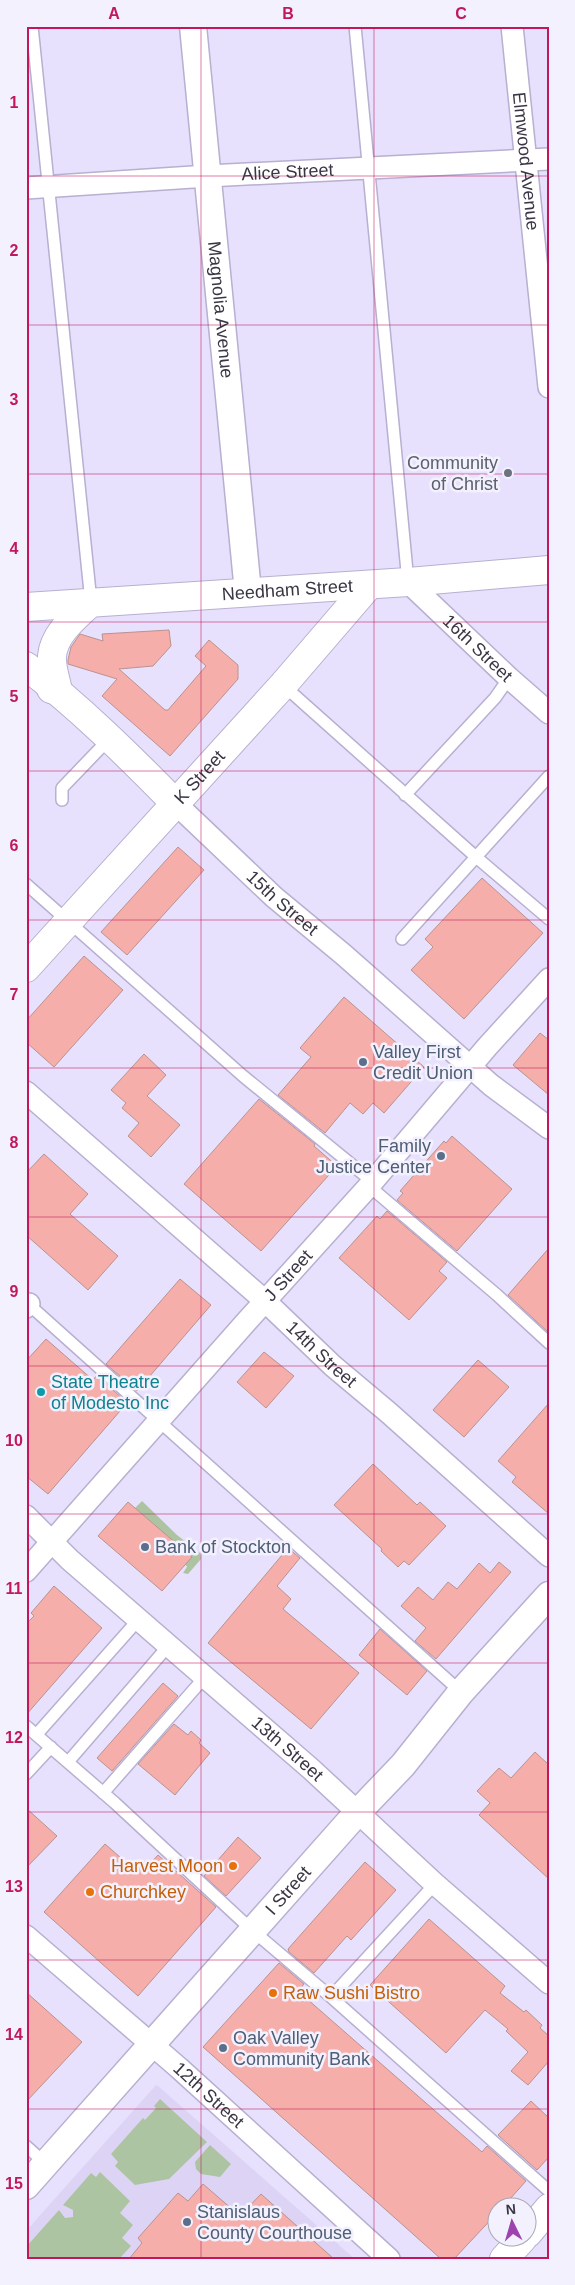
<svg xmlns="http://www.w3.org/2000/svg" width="575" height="2285" viewBox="0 0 575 2285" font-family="Arial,sans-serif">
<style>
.built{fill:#ddd4f5}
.green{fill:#adc4a2}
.building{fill:#f5aeaa;stroke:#ba928f}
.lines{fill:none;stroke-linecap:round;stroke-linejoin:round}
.service-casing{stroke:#b8afd1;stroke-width:14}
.minor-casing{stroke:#b8afd1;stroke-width:24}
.tertiary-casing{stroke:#b8afd1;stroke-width:29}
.secondary-casing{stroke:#b8afd1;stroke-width:30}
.primary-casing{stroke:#b8afd1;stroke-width:30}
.service{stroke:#fff;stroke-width:11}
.minor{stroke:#fff;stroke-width:21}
.tertiary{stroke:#fff;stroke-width:26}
.secondary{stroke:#fff;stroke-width:28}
.primary{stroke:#fff;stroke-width:28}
.grid{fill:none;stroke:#c2185b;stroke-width:1;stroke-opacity:0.55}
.worship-dot{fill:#6b7280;stroke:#f4f1ff;stroke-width:2}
.service-dot{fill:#5c6f8a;stroke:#f4f1ff;stroke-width:2}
.culture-dot{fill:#0f9aa8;stroke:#f4f1ff;stroke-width:2}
.food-dot{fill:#e8710a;stroke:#f4f1ff;stroke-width:2}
.labels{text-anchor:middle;stroke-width:5;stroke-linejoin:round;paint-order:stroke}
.street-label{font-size:18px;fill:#3a3644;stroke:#f4f1ff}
.worship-label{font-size:18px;fill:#5b616d;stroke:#f4f1ff;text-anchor:end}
.service-label{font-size:18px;fill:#4e5e75;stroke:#f4f1ff;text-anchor:start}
.culture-label{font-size:18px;fill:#0d838f;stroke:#f4f1ff;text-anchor:start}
.food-label{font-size:18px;fill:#c56008;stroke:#f4f1ff;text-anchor:start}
.neatline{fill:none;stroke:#c2185b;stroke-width:2}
.grid-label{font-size:16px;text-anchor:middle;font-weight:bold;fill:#c2185b}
</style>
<rect width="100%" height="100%" fill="#e8e1fd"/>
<path class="built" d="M156 2085 158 2086 355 2259H26V2231Z"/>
<path class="green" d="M142 1501 177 1535 200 1553 201 1559 188 1574 183 1573 187 1567 185 1564 192 1557 135 1508Z
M160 2099 207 2142 169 2179 135 2185 115 2166 118 2162 111 2154 143 2118 145 2120 156 2108 154 2106Z
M210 2145 231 2164 220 2177 201 2174 196 2169 195 2162Z
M100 2172 130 2201 120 2213 133 2225 122 2238 131 2246 119 2259H26V2247L59 2210 65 2218 73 2217V2210L63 2205 91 2173 96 2177Z"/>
<path class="building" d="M169 630 171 646 153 666 119 669 165 710H168L206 666 195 656 209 640 238 665V679L170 756 102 696 117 679 68 664V660L71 647 80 634 103 641 102 634Z
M178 847 204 870 127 955 101 932Z
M482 878 543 933 464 1019 411 970 433 947 425 939Z
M84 956 123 990 54 1067 26 1042V1021Z
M344 997 424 1067 384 1113 373 1103 363 1114 350 1103 325 1133 278 1095 311 1057 300 1048Z
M540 1033 549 1040V1095L513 1065Z
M144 1054 166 1075 147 1096 180 1125 151 1157 128 1136 139 1123 122 1108 126 1103 111 1090Z
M259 1099 315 1144 314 1146 337 1166 261 1251 184 1184Z
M452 1136 512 1189 457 1251 397 1200 403 1193 400 1191 444 1141 446 1143Z
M44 1154 88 1194 70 1214 118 1256 88 1290 26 1235V1173Z
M387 1211 447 1262 439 1271 447 1278 409 1320 339 1258 377 1216 380 1219Z
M549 1248V1333L508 1295Z
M180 1279 211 1305 137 1391 106 1364Z
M46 1339 93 1380 97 1375 127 1403 48 1494 26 1476V1361Z
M264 1352 294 1376 266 1408 237 1382Z
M478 1360 509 1387 464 1437 433 1410Z
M549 1403V1514L512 1482 516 1477 498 1461Z
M373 1464 417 1505 420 1502 446 1526 409 1565 404 1561 398 1567 381 1551 382 1549 334 1505Z
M128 1502 192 1557 162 1591 98 1536Z
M288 1548 300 1558 277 1586 291 1599 283 1609 359 1673 311 1729 208 1643Z
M499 1562 511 1572 436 1659 415 1641 426 1628 401 1606 418 1587 433 1600 448 1582 457 1589 479 1563 490 1573Z
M54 1586 102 1628 26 1715V1624L34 1616 31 1613Z
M380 1629 427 1671 407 1695 359 1655Z
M163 1683 178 1696 112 1771 97 1758Z
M174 1724 188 1735 191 1731 201 1740 199 1743 210 1753 175 1795 138 1764Z
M535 1752 549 1765V1879L479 1815 490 1803 477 1791 499 1768 511 1778Z
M26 1808 57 1836 26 1868Z
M238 1837 261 1858 226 1896 204 1876Z
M105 1844 136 1871 144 1863 148 1866 158 1855 216 1907 138 1996 44 1912Z
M365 1862 396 1890 351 1940 347 1936 314 1973 289 1952 288 1949Z
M429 1919 505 1986 500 1993 524 2012 526 2010 542 2025 540 2028 549 2036V2061L528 2085 511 2071 528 2052 506 2031 508 2029 485 2010 446 2053 370 1985Z
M279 1963 304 1984 298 1991 482 2152 487 2146 526 2181 502 2208H498V2212L454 2259H441L203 2047Z
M26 1992 82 2042 26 2102Z
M531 2101 549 2118V2157L537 2170 498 2135Z
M203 2184 240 2216 261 2194 334 2259H129L142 2243 138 2238 178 2193 188 2201Z"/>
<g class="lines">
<g class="service-casing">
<path id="service" d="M32 26 91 602
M355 26 408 582
M283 685 476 857 549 919
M405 795 495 698 509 678
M62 800V788L110 738
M26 884 243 1076 373 1182
M402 939 549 776
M369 1186 497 1295 549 1343
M26 1302 461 1692
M26 1726 115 1803 253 1931 331 1997 549 2191
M37 1734 139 1619
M68 1762 169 1645
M26 1774 51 1747
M103 1793 204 1678
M331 1997 435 1884
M26 2146 46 2164"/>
</g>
<g class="minor-casing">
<g id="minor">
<path id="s1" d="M512 26 549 387"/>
<path id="s2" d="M26 188 208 176 549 159"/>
<path id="s3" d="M408 582 509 678 549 713"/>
<path id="s4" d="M174 802 274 897 344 955 491 1085 549 1128"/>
<path id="s5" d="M26 1092 265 1301 333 1366 389 1413 549 1556"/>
<path d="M26 1307 29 1304"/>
<path id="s6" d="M26 1516 70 1560 311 1769 435 1884 549 1983"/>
<path id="s7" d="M26 1571 247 1321 369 1186 487 1047 549 979"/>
<path id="s8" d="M26 1936 179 2068 389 2259"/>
</g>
</g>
<g class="tertiary-casing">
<g id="tertiary">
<path id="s9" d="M193 26 248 592"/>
<path id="s10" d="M26 2186 357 1813 403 1765 461 1692 549 1595"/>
</g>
</g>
<g class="secondary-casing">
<path id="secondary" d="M528 2233 549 2208
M504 2259 523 2238"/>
</g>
<g class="primary-casing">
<g id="primary">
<path id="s11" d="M26 607 408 582 549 570"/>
<path d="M26 666C79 707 127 754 174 802"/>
<path d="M51 689 58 691C56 680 51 667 52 656 54 633 76 617 91 602"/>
<path id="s12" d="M26 968 283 685 369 585"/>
</g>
</g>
<use href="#service" class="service"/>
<use href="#minor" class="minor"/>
<use href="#tertiary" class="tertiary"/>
<use href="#secondary" class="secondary"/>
<use href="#primary" class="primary"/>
</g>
<path class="grid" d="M201 26V2259M374 26V2259M26 176H549M26 325H549M26 474H549M26 622H549M26 771H549M26 920H549M26 1068H549M26 1217H549M26 1366H549M26 1514H549M26 1663H549M26 1812H549M26 1960H549M26 2109H549"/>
<circle class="worship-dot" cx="508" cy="473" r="5"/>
<g class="service-dot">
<circle cx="363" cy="1062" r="5"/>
<circle cx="441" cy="1156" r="5"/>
<circle cx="145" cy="1547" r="5"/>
<circle cx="223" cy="2048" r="5"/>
<circle cx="187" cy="2222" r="5"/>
</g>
<circle class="culture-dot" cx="41" cy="1392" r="5"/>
<g class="food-dot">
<circle cx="233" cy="1866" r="5"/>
<circle cx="90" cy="1892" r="5"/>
<circle cx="273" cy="1993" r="5"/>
</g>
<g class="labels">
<g class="street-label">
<text dy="6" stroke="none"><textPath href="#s1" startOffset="136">Elmwood Avenue</textPath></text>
<text dy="6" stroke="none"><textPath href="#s2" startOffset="262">Alice Street</textPath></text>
<text dy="6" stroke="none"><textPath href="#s9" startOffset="285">Magnolia Avenue</textPath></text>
<text dy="6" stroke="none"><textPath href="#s11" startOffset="262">Needham Street</textPath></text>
<text dy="6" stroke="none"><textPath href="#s3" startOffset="96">16th Street</textPath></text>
<text dy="6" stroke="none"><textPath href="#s12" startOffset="258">K Street</textPath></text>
<text dy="6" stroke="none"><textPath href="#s4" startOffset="148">15th Street</textPath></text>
<text dy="6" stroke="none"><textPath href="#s7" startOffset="395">J Street</textPath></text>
<text dy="6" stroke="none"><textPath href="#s5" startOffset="395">14th Street</textPath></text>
<text dy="6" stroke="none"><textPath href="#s6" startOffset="350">13th Street</textPath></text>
<text dy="6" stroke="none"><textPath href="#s10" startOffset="395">I Street</textPath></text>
<text dy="6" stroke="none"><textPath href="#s8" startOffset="242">12th Street</textPath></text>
</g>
<g class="worship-label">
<text x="498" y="469">Community<tspan x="498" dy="21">of Christ</tspan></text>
</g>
<g class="service-label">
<text x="373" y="1058">Valley First<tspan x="373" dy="21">Credit Union</tspan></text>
<text x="431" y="1152" text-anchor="end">Family<tspan x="431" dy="21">Justice Center</tspan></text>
<text x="155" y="1553">Bank of Stockton</text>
<text x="233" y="2044">Oak Valley<tspan x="233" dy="21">Community Bank</tspan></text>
<text x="197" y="2218">Stanislaus<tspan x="197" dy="21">County Courthouse</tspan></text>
</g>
<g class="culture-label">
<text x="51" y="1388">State Theatre<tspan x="51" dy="21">of Modesto Inc</tspan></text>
</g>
<g class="food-label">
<text x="223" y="1872" text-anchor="end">Harvest Moon</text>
<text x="100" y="1898">Churchkey</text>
<text x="283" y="1999">Raw Sushi Bistro</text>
</g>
</g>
<rect width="575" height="2285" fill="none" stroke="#f4f1ff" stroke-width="55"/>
<g transform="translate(512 2222) rotate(355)"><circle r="24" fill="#f4f1ff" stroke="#aaa6b4"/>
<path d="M0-4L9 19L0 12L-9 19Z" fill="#9e42ad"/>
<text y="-8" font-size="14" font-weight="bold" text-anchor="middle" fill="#3a3644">N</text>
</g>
<rect x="28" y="28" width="520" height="2230" class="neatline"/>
<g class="grid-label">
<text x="114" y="19">A</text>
<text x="288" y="19">B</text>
<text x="461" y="19">C</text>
<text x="14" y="108">1</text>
<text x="14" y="256">2</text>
<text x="14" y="405">3</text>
<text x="14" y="554">4</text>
<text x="14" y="702">5</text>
<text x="14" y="851">6</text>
<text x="14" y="1000">7</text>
<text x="14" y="1148">8</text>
<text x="14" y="1297">9</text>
<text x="14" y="1446">10</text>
<text x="14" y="1594">11</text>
<text x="14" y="1743">12</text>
<text x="14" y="1892">13</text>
<text x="14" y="2040">14</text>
<text x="14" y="2189">15</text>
</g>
</svg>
